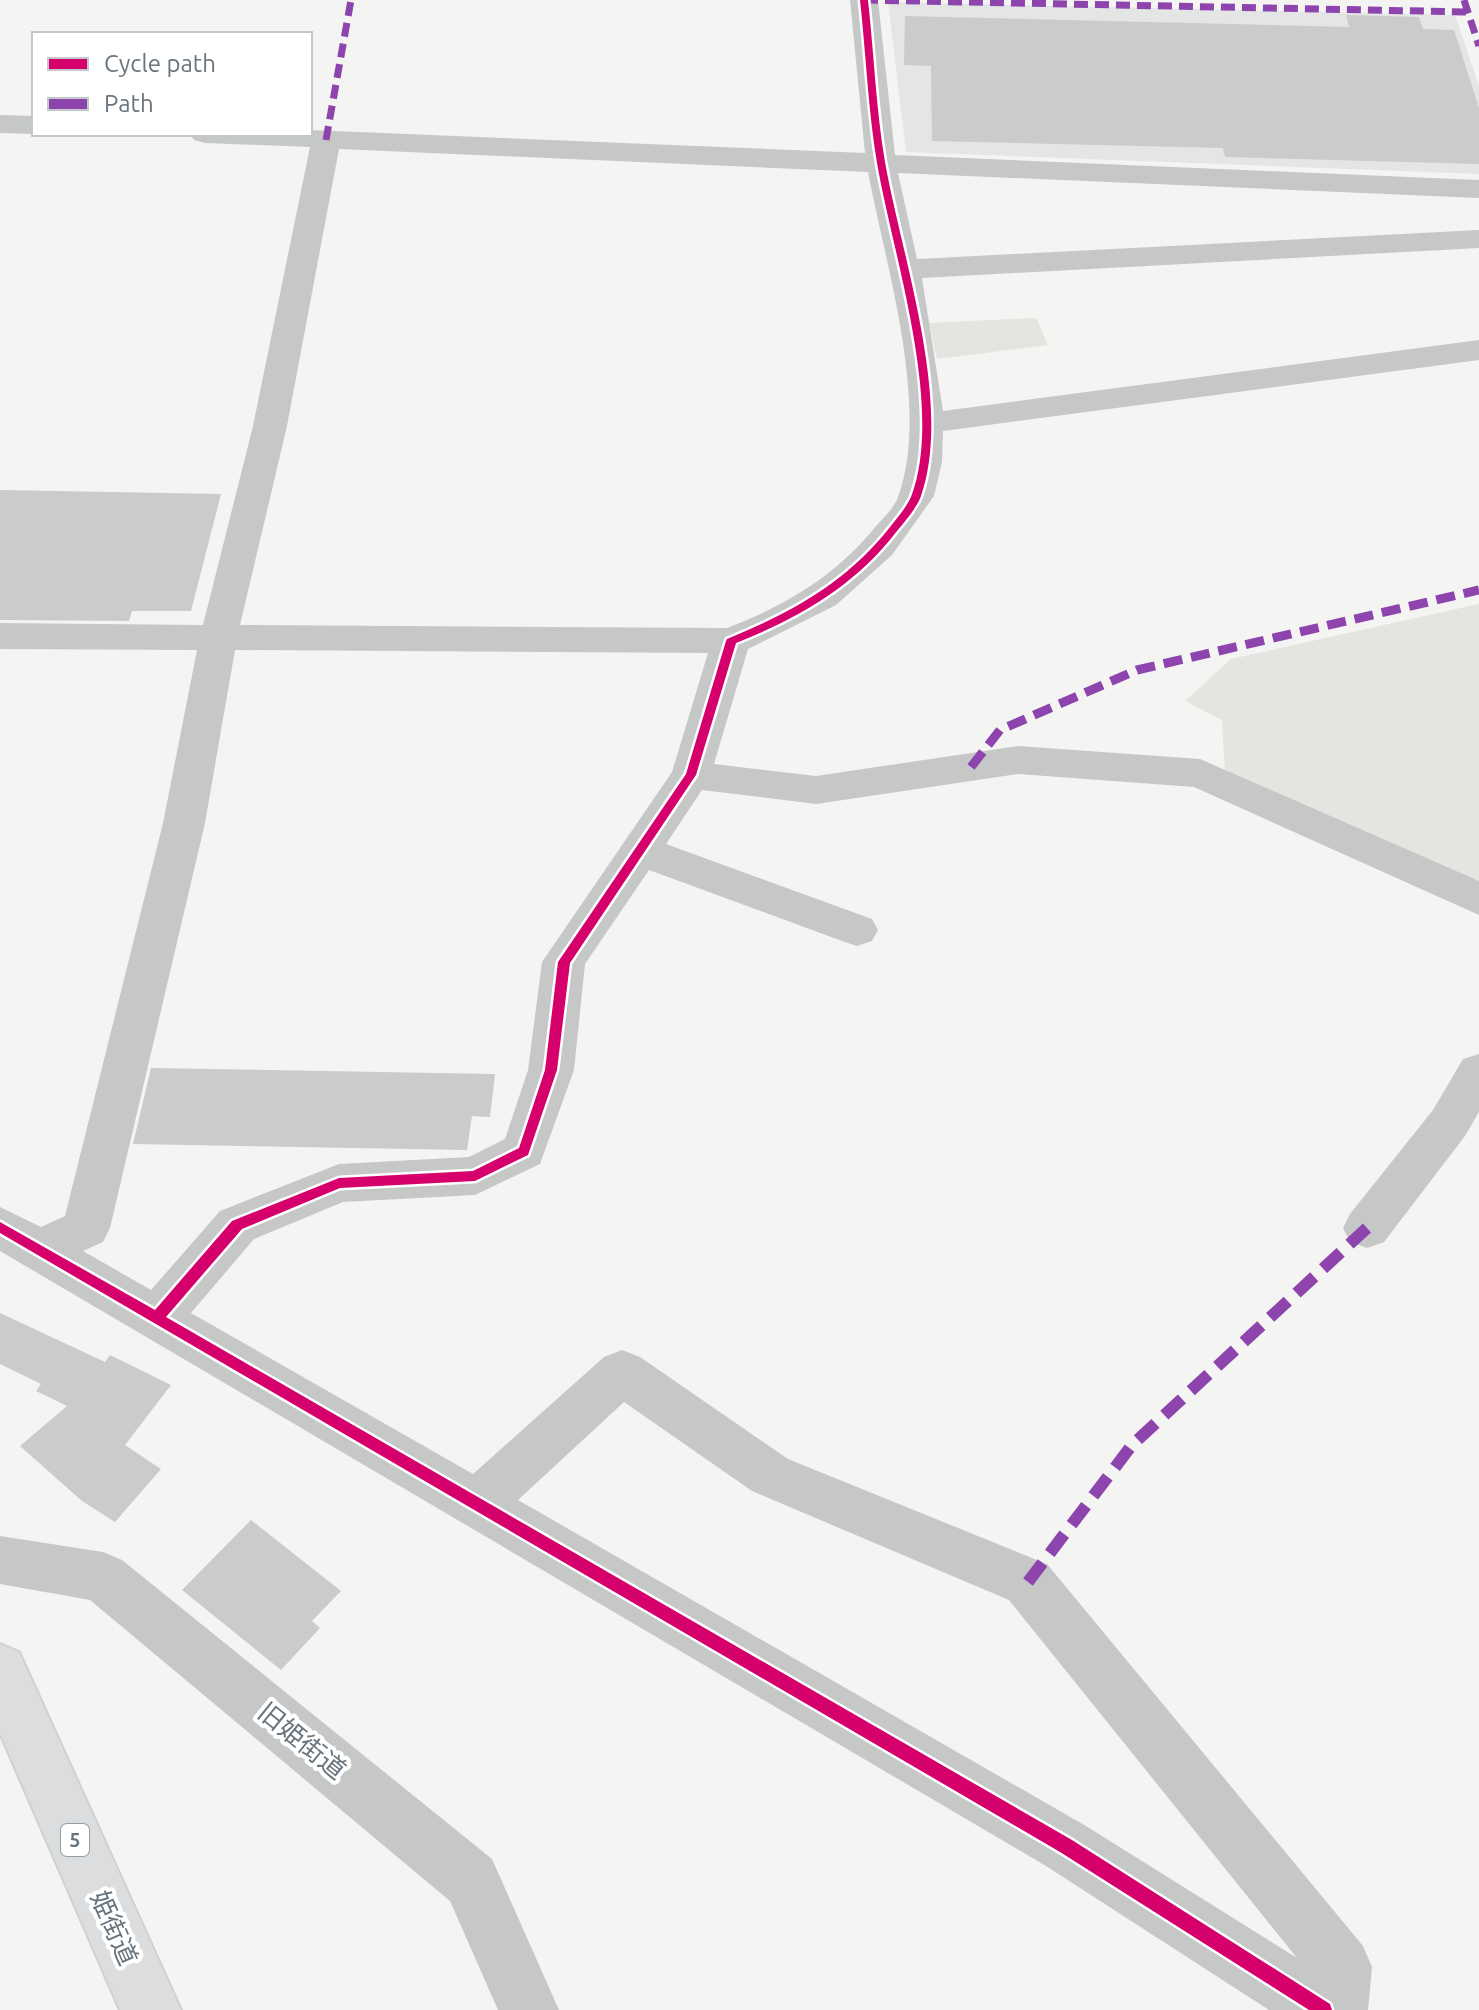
<svg xmlns="http://www.w3.org/2000/svg" width="1479" height="2010" viewBox="0 0 1479 2010" font-family="Ubuntu,'Noto Sans JP',sans-serif">
<style>
.built{fill:#e4e5e5}
.green{fill:#e3e5e1}
.building{fill:#cacbcc}
.lines{fill:none;stroke-linecap:round;stroke-linejoin:round}
.major-casing{stroke:#d0d1d1;stroke-width:4}
.minor{fill:#c6c8c8;fill-rule:evenodd}
.major{fill:#dcddde;fill-rule:evenodd}
.quiet-far2{stroke:#8e44ad;stroke-width:7;stroke-dasharray:14 7;stroke-linecap:butt}
.quiet-far1{stroke:#8e44ad;stroke-width:9;stroke-dasharray:19 9;stroke-linecap:butt}
.quiet{stroke:#8e44ad;stroke-width:12;stroke-dasharray:24 12;stroke-linecap:butt}
.cycleway-casing{stroke:#fff;stroke-width:5}
.cycleway{fill:#d6006c;fill-rule:evenodd}
.labels{text-anchor:middle;stroke-width:8;stroke-linejoin:round;paint-order:stroke}
.shield{fill:#fff;stroke:#959ea5;stroke-width:2}
.shield-label{font-size:20px;font-weight:bold;fill:#68757f}
.near-street-label{font-size:26px;fill:#68757f;stroke:#fff}
</style>
<rect width="100%" height="100%" fill="#f4f4f3"/>
<path class="built" d="M888 2 1455 15 1479 86V174L906 152Z"/>
<path class="green" d="M1036 318 1048 345 937 359 929 323Z
M1479 604V884L1225 773 1222 720 1185 701 1231 659Z"/>
<path class="building" d="M1346 15 1419 17 1423 29 1454 30 1479 108V164L1225 157 1223 148 932 141 931 66 904 65 905 16 1349 27Z
M0 490 221 494 191 611H132L129 621 0 620Z
M151 1068 495 1074 490 1117 472 1116 467 1150 133 1144Z
M0 1313 105 1362 110 1355 171 1385 125 1445 161 1469 115 1522 82 1501 20 1446 67 1406 36 1391 41 1384 0 1364Z
M251 1520 341 1591 312 1621 320 1628 281 1670 182 1590Z"/>
<g class="lines">
<g class="major-casing">
<path id="major" d="M0 1644 19 1652 181 2010H120L0 1733Z"/>
</g>
<path class="minor" d="M850 0H878L895 155 1479 180V198L898 173 917 259 1479 230V248L922 278 943 411 1479 340V360L943 431 942 462 934 496 892 555 836 605 748 649 714 764 816 776 1018 746 1200 759 1479 881V915L1194 787 1018 774 816 804 702 790 666 844 872 919 878 930 872 941 857 946 842 941 649 870 585 964 574 1070 540 1164 475 1195 343 1202 254 1239 191 1313 473 1474 604 1357 622 1350 640 1357 788 1459 1047 1564 1363 1946 1372 1967 1368 2010H1269L1046 1866 0 1251V1207L41 1227 65 1216 163 823 197 650 0 649V623L203 625 253 426 310 147 205 143 194 140 190 134H310V130L865 153ZM339 149 868 172C885 263 931 408 898 497 894 508 884 517 876 526 837 575 785 606 727 628L240 625 287 426ZM235 650 708 653 672 772 542 962 528 1070 505 1139 469 1157 339 1164 220 1211 151 1290 83 1251 103 1242 110 1228 205 823ZM624 1402 752 1491 1009 1600 1297 1958 1086 1826 518 1500Z
M0 115 34 116V134L0 133Z
M1479 1054V1112L1465 1136 1384 1242 1367 1248 1350 1242 1343 1228 1350 1214 1433 1110 1463 1059Z
M0 1536 103 1552 122 1560 492 1859 559 2010H498L450 1901 90 1600 0 1584Z"/>
<use href="#major" class="major"/>
<path class="quiet-far2" d="M864 0 1469 12
M1464 0 1479 46
M326 140 351 0"/>
<path class="quiet-far1" d="M971 767 1000 730 1137 670 1479 590"/>
<path class="quiet" d="M1028 1582 1132 1445 1367 1228"/>
<g class="cycleway-casing">
<path id="cycleway" d="M860 0H868C874 54 876 109 885 162 902 258 953 403 921 496 916 509 906 520 897 531 855 586 799 618 736 643L696 775 570 963 557 1070 528 1155 475 1181 340 1188 242 1229 166 1317 1072 1840 1330 2004 1332 2010H1309L1060 1852 0 1233V1222L155 1310 232 1221 339 1178 473 1171 519 1148 545 1070 558 962 686 774 726 641 727 639C791 613 847 582 890 527 897 518 906 508 911 497 945 408 893 256 877 163 868 109 866 54 860 0Z"/>
</g>
<use href="#cycleway" class="cycleway"/>
</g>
<g class="labels">
<rect class="shield" x="61" y="1824" width="28" height="32" rx="6"/>
<g class="shield-label">
<text x="75" y="1847">5</text>
</g>
<g class="near-street-label">
<text transform="translate(302 1741) rotate(39)" y="9">旧姫街道</text>
<text transform="translate(114 1928) rotate(66)" y="9">姫街道</text>
</g>
</g>
<rect x="32" y="32" width="280" height="104" fill="#ffffff" stroke="#c3c8cc" stroke-width="2"/>
<rect x="48" y="58" width="40" height="12" fill="#d6006c" stroke="#c3c8cc" stroke-width="2"/>
<text x="104" y="72" font-size="24" fill="#68757f">Cycle path</text>
<rect x="48" y="98" width="40" height="12" fill="#8e44ad" stroke="#c3c8cc" stroke-width="2"/>
<text x="104" y="112" font-size="24" fill="#68757f">Path</text>
</svg>
